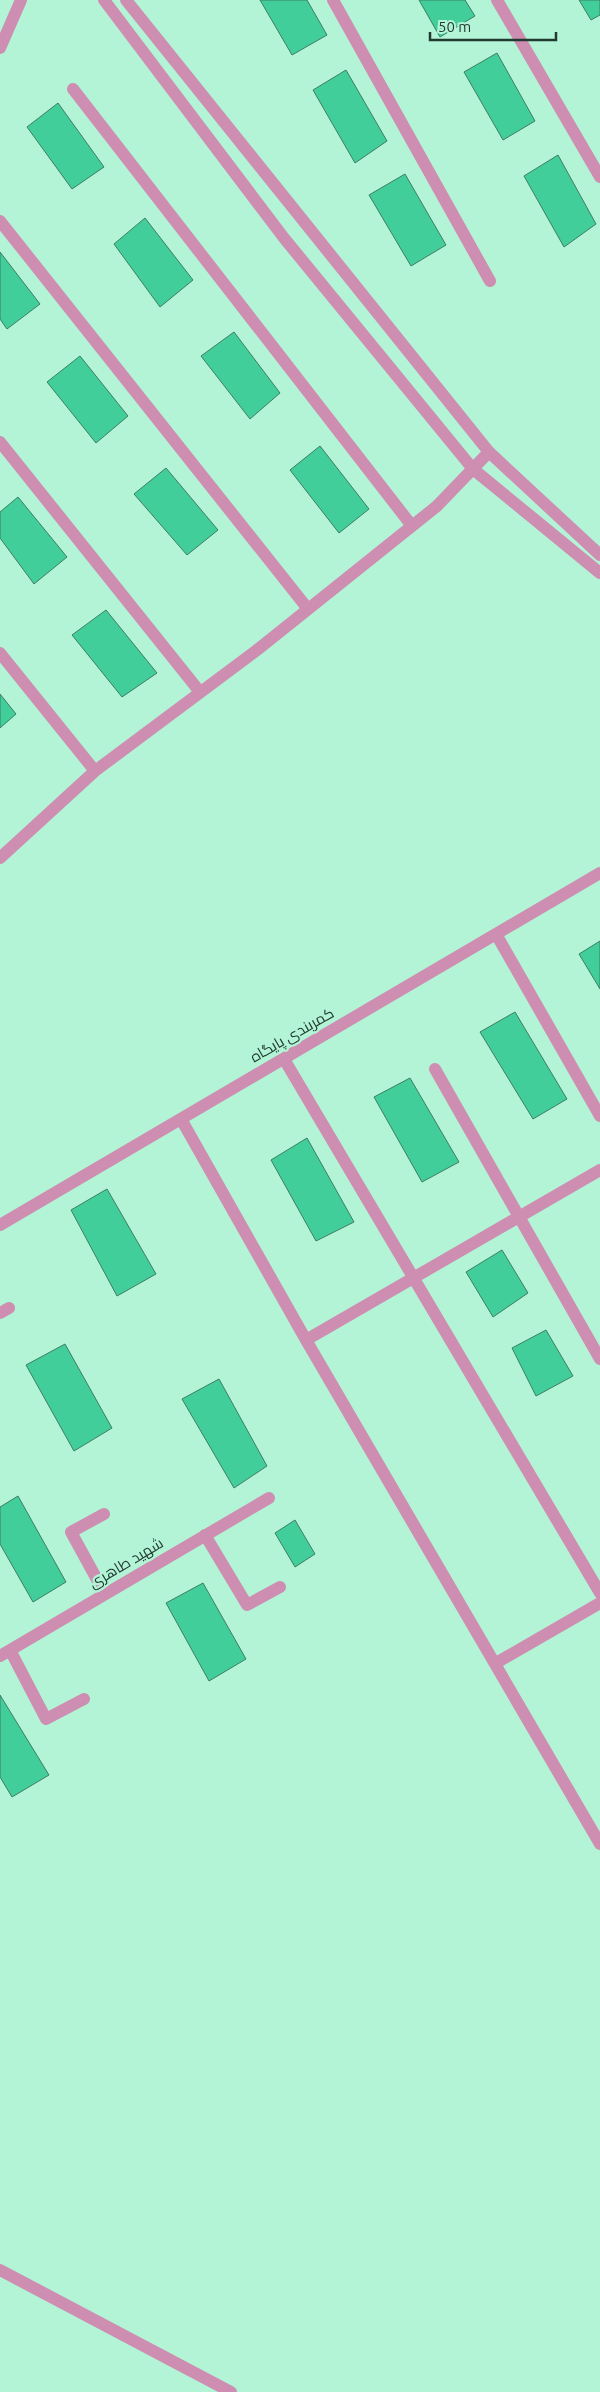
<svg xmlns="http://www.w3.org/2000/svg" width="600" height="2392" viewBox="0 0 600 2392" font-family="Ubuntu,Cairo,sans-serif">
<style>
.building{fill:#41ce9b;stroke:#3f7e64}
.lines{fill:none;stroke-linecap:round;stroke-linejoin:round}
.minor{stroke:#ce8eb2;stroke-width:12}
.labels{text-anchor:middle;stroke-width:4.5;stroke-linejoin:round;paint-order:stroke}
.street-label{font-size:15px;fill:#213b30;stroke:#b3f4d6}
</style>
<rect width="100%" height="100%" fill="#b3f4d6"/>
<path class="building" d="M260 0H307L327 35 292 55Z
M419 0H465L475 16 440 37Z
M579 0H600V15L591 20Z
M497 53 535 121 503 140 464 72Z
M346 70 387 141 355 163 313 90Z
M58 103 104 167 72 189 27 127Z
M558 155 596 224 564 247 524 176Z
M405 174 446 245 411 266 369 195Z
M145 218 193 280 160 307 114 244Z
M0 252 40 304 7 329 0 319Z
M234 332 280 393 250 419 201 356Z
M80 356 128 416 96 443 47 382Z
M320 446 369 509 339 533 290 470Z
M166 468 218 530 187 555 134 494Z
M18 497 67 557 34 584 0 538V512Z
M106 610 157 673 122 697 72 635Z
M0 694 16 714 0 728Z
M600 941V989L579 954Z
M515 1012 567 1099 533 1119 480 1032Z
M410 1078 459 1162 422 1182 374 1097Z
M307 1138 354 1222 316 1241 271 1160Z
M107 1189 156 1274 117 1296 71 1210Z
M502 1250 528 1293 493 1317 466 1272Z
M546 1330 573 1376 536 1396 512 1348Z
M65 1344 112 1428 74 1451 26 1365Z
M219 1379 267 1466 234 1488 182 1399Z
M18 1496 66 1582 33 1602 0 1544V1507Z
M295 1520 315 1554 295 1567 275 1533Z
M203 1583 246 1659 209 1681 166 1603Z
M0 1695 49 1775 12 1797 0 1777Z"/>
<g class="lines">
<path class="minor" d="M104 0 284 238 473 469 600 573
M126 0 489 452 600 555
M333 0 490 281
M497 0 600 177
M0 48 21 0
M73 89 412 526
M0 221 308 609
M0 442 200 692
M0 653 95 771
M0 858 95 771 257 650 437 506 489 452
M496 934 600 1116
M284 1059 600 1593
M435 1069 600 1359
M181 1119 306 1340 600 1844
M0 1225 600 873
M0 1313 9 1308
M306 1340 600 1170
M104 1514 71 1532 105 1594
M205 1535 247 1605 280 1587
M10 1650 46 1719 84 1699
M0 1656 269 1498
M496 1663 600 1603
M0 2270 231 2392"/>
</g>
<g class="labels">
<g class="street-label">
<text transform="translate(292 1035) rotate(-30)" y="5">کمربندی پایگاه</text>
<text transform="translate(126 1563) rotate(-31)" y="5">شهید طاهری</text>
</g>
</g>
<path d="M430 32v8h126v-8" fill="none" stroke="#213b30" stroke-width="2.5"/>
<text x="438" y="32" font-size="15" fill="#213b30" stroke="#b3f4d6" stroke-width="4" paint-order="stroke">50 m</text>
</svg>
